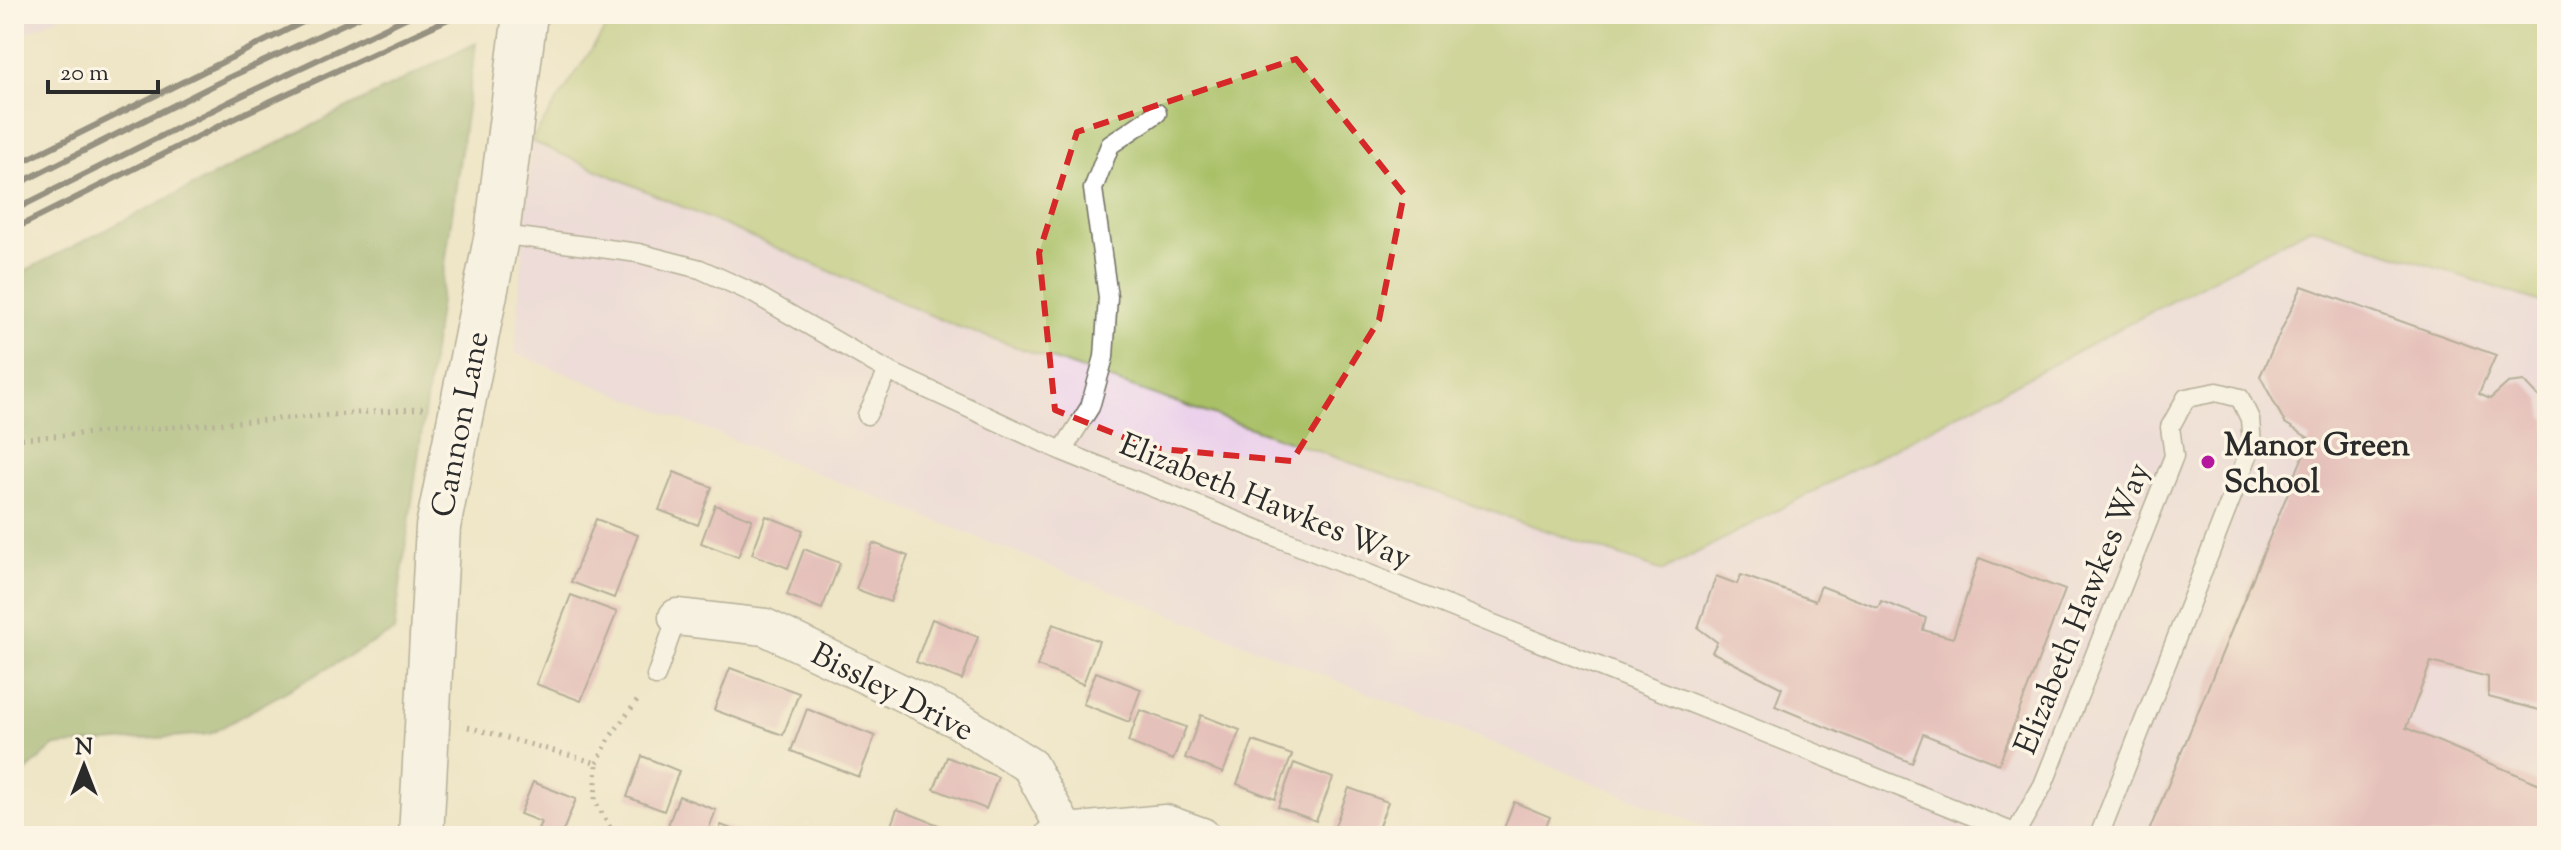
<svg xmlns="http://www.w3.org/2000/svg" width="2561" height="850" viewBox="0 0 2561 850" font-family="'Sorts Mill Goudy',serif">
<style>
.built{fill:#ebd1eb}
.green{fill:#a9c066;stroke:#6a7648;stroke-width:2}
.forest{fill:#86a65b;stroke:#586843;stroke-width:2}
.building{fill:#da94ad}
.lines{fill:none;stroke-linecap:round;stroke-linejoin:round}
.lane-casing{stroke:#706c62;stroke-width:21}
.street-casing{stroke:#706c62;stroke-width:39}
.secondary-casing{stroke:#706c62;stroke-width:47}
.path{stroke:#706c62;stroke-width:5;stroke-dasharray:2 6;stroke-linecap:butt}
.lane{stroke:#fff;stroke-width:18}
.street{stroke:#fff;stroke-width:36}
.secondary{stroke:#fff;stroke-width:44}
.rail{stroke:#2b2b2b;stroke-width:6}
.marked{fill:none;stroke:#d62828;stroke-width:6;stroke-dasharray:16 10;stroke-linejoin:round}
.poi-dot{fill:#b5179e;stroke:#fcf5e5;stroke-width:3}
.labels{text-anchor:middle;stroke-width:7;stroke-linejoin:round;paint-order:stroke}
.street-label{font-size:32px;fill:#2b2b2b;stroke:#fcf5e5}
.poi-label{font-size:32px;font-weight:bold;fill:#2b2b2b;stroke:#fcf5e5;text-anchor:start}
</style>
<rect width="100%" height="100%" fill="#fcf5e5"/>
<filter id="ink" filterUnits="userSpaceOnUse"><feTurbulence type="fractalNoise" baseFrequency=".0125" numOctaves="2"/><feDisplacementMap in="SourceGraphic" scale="16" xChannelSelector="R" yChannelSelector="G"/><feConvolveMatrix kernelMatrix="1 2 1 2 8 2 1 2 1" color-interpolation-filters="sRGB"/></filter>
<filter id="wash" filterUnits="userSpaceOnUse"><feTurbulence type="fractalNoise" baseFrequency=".006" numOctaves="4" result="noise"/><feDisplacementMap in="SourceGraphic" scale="32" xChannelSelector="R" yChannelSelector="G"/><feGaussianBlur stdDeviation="1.8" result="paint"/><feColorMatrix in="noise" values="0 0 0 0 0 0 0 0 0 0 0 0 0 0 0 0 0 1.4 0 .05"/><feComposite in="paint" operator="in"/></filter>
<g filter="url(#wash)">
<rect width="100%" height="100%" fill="#efe5c7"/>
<path class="built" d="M14 14H65L14 39Z
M531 141 953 325 1663 571 2311 227 2547 304V836H1727L515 353Z"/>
<path class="green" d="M615 14H2547V304L2311 227 1663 571 953 325 531 141Z"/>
<path class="forest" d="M476 43 394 631 210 734 54 746 14 782V276Z"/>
<g id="blocks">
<path class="building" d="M2302 286 2496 355 2479 394 2490 399 2508 383 2524 381 2541 399 2544 419H2547V712L2488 697V677L2431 662 2406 728 2547 787V836H2147L2310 439 2285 423 2260 376Z
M674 472 712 487 698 525 659 510Z
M715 505 752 519 738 557 701 543Z
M766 516 803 530 788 568 752 554Z
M596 519 638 535 614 598 571 582Z
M873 543 908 556 890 602 856 589Z
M804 549 840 563 822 609 787 595Z
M1979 558 2065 590 1999 764 1923 734 1912 763 1775 706 1782 688 1712 652 1717 642 1698 628 1716 576 1737 584 1741 575 1815 601 1821 586 1878 608 1881 601 1926 618 1923 630 1953 638Z
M571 595 617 612 581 701 536 684Z
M932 619 978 637 962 680 916 662Z
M1053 624 1099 641 1083 684 1037 666Z
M730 668 799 693 783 735 714 710Z
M1096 672 1141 689 1129 722 1083 704Z
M807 709 875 736 859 777 791 751Z
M1140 710 1186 727 1173 760 1128 742Z
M1201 715 1240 730 1223 773 1185 758Z
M1253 741 1292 755 1275 799 1237 784Z
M642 756 679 771 664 811 627 797Z
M947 757 998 777 986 809 934 789Z
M1294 763 1333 778 1316 821 1278 807Z
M533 782 576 799 563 831 575 836H535L541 822 520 814Z
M1349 788 1388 802 1375 836H1345L1333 831Z
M679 796 716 810 706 836H664Z
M1514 802 1550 817 1542 836H1501Z
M897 809 944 827 940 836H887Z
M721 825 749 836H717Z"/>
</g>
</g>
<g filter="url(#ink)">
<use href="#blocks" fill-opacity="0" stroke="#706c62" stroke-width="2"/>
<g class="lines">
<g class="lane-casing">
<path id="lane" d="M497 234 638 253 700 269 751 292 888 371 1062 451 2022 836
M867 415 888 371
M1062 451 1090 407 1104 357 1108 297 1093 189 1110 145 1157 113
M656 676 677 617
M2015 834 2043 785 2174 456 2170 427 2186 398 2217 392 2240 398 2250 419 2252 445 2099 836"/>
</g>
<g class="street-casing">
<path id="street" d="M677 617 765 627 958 720 1030 766 1066 832
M1053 836 1066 832 1165 823 1202 836"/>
</g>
<g class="secondary-casing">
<path id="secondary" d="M421 836 438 527 497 234 525 14"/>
</g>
<path class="path" d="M14 439 424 408
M468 727 597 763 595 801 615 836
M597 763 610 737 640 697
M142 836 161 831 183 836"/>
<use href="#lane" class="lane"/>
<use href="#street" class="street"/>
<use href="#secondary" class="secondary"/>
<path class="rail" d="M14 166 319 14
M14 186 230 77 365 14
M14 210 237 98 414 14
M14 229 241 115 459 14"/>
</g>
</g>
<path d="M0 0H2561V850H0ZM1296 59 1404 194 1379 320 1292 461 1151 448 1055 410 1039 253 1077 132Z" fill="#efe5c7" fill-opacity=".55" fill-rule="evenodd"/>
<path class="marked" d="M1296 59 1404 194 1379 320 1292 461 1151 448 1055 410 1039 253 1077 132Z"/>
<circle class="poi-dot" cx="2208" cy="462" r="8"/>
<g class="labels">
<g class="street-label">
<text transform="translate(459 424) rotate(-79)" y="11">Cannon Lane</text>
<text transform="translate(1266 500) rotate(22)" y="11">Elizabeth Hawkes Way</text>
<text transform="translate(2081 608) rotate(-68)" y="11">Elizabeth Hawkes Way</text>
<text transform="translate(893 691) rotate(27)" y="11">Bissley Drive</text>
</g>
<g class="poi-label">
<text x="2224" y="455">Manor Green<tspan x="2224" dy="37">School</tspan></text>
</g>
</g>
<rect width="2561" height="850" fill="none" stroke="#fcf5e5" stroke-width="48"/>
<g transform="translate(84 766)" stroke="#fcf5e5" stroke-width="6" paint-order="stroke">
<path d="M0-6L14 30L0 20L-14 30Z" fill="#2b2b2b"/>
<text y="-12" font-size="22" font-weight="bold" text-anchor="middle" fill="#2b2b2b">N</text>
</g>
<path d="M48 80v12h110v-12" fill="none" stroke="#2b2b2b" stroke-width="4"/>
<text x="60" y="80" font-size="24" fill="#2b2b2b" stroke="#fcf5e5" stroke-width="6" paint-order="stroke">20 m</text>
</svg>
